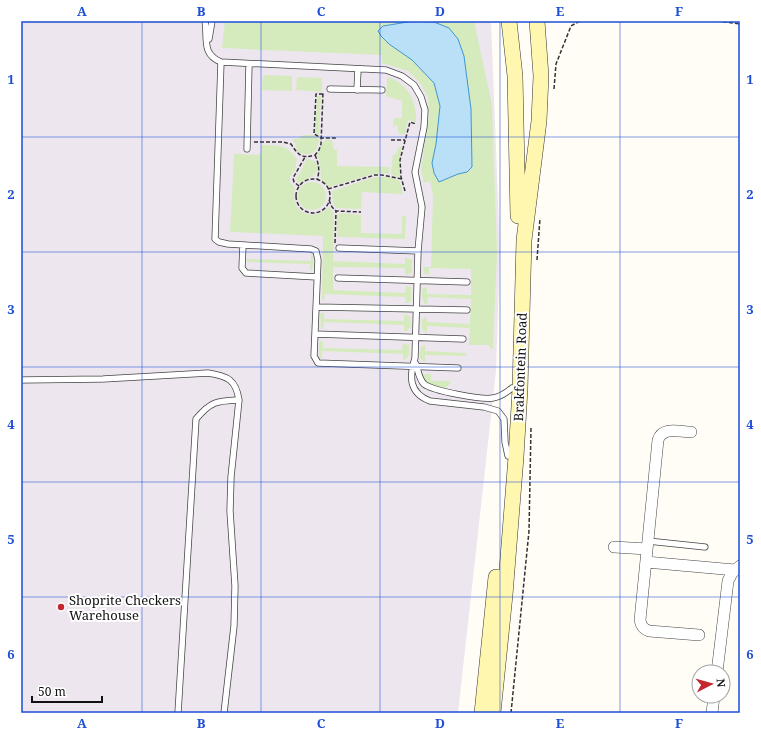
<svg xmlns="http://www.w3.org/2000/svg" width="761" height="734" viewBox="0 0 761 734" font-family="'Noto Serif',serif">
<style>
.industrial{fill:#eee6ef}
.green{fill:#d5ebbd}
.water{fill:#b9e0f7;stroke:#3f96cf}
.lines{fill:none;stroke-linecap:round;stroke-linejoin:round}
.lane-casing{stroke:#444;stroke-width:7}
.street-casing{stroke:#444;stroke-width:12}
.secondary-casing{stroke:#333;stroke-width:16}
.path{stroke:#333;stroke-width:1.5;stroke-dasharray:4 2;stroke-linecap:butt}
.lane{stroke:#fff;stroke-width:5.5}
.street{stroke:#fff;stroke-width:11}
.secondary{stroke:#fff6b0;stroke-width:15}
.grid{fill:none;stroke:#1d4ed8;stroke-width:1;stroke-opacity:0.55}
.poi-dot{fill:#c4262e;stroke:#fff;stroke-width:1.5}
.labels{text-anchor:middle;stroke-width:4;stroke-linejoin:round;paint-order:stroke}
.street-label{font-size:13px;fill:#111;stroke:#fff}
.poi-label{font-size:13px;fill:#111;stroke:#fff;text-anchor:start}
.neatline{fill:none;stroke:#1d4ed8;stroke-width:1.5}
.grid-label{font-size:13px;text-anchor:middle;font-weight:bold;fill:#1d4ed8}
</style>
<rect width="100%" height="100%" fill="#fffdf5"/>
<path class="industrial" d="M21 21H491L500 252 496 371 458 713H21Z"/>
<path class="green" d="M225 21H414L383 26 389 44 412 60 434 83 440 106 436 144 432 163 442 181 458 174 467 172 472 157V130L471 109 464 56 458 39 434 22 424 21H474L492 105 497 252 493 349 490 348 489 345H469L470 328 427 326V333L422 329V320L426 316 427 322 470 324 471 299 428 297 427 304H425C422 300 421 293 423 288L427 287V294L471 295V269L429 268V275L424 273 423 267H431L433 196 430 181 424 183 421 170 429 115 428 98 421 84 408 71 382 63V55L222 48Z
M263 75 292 76V91L262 90Z
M297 77 322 78V92L296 90Z
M388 77C408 84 417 101 416 122L408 120 405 134H399L397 125 393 127 394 118H402V101L386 96 387 79Z
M317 96H321L319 135 315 133Z
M303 135H313L319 138C318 153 312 157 297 152L295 142H293V139H298Z
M326 140H332L334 150H337V166L390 167 389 174 382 173 373 174 329 187 321 180C320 171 322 163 317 156L322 143Z
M261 145C280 146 285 143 297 159L295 170 290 177V182L295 188C289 211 312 224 329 207L334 213 333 261 405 264V257L412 260V273L405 275V268L333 267V290L405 293 406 286 411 287V301L408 303H406L405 297 325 294 324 301 322 300 323 236 230 232 234 154 258 155 261 153Z
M399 147H402L399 160 400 176 399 177 392 175 391 174 393 154 395 155Z
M306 159C315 158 322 166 315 174 311 178 304 180 300 183L297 182 296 178 301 172Z
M375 177C382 177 393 176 399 181 401 183 402 190 403 194L362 192 361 209 337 208C331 204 333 198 332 191Z
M298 196a14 14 0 1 1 28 0a14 14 0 1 1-28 0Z
M341 213 361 215V233L402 234V216H406L405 239 337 237V215Z
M311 254 314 255 312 270 310 271V264L247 262V259L311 261Z
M323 312H324V319L404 321V314L410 316 411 326 407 331H404V325L324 322 323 329H321L320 314Z
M321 341H323V348L402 350 403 343 409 345V355L405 360H403V354L322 351V358H319V343Z
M425 345V351L466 353V356L425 355V362C418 359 419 352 422 346Z
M423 374H431V381H449L451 382 446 388C435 387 425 386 423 374Z"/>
<path class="water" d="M414 21 434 22 449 28 458 39 464 56 471 109 472 167 467 172 458 174 439 182 434 173 432 163 436 144 440 106 434 83 412 60 389 44 381 36 378 31 383 26Z"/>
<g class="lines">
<g class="lane-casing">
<path id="lane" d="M205 21C208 38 201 54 221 62L386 70 402 76 414 85 421 97 425 110 424 127 415 172 422 207 418 251 415 358C409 377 409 393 430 401L484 407 498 411 504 419 505 442 508 456
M209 39 212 21
M221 62 215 239 219 242 228 244 311 249 316 251 318 260 314 356 318 363 458 368
M330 89 382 90
M357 90 358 69
M247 149 249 64
M243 245 242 268 246 273 317 277
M339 248 418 251
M338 278 467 282
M316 307 467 310
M315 334 463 339
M416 364C418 371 419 379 424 384 433 391 482 400 493 398 500 397 506 393 512 388
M21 380 103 379 208 373C228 376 236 380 239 400L231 477 230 511 235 586 234 626 224 713
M648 541 705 547
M178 713 196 419C211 401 217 401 239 400"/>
</g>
<g class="street-casing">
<path id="street" d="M691 432C680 432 663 426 658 440L640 620C641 626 643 629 649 631L699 635
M614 547 647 549
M646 562 735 570
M717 672 728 581 732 573 740 566
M712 713 714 696"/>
</g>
<g class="secondary-casing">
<path id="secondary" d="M509 21 515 76 518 216
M482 713 496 577
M493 713 505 595 516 457 520 389 524 240 539 121 541 76 537 21"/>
</g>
<path class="path" d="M717 21 740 24
M554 89 556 64 571 26 580 21
M323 94H316L314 134 321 138H337
M391 140H405
M254 142H283L291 144C298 155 302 159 315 155L319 150 321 144 323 92
M315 155C319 164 320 171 317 180
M296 196a17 17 0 1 1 34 0a17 17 0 1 1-34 0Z
M299 186 294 182 293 178 305 157
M328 189 375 175H382L402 179
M405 191 401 177 400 160 410 122 416 124
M329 200 332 207 336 211 361 212
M335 243 336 211
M537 260 540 218
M511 713 529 531 531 428"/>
<use href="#lane" class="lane"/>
<use href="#street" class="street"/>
<use href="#secondary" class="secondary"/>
</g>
<path class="grid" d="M142 21V713M261 21V713M380 21V713M500 21V713M620 21V713M21 137H740M21 252H740M21 367H740M21 482H740M21 597H740"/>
<circle class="poi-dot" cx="61" cy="607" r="4"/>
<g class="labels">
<g class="street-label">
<text transform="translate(520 367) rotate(-88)" y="5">Brakfontein Road</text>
</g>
<g class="poi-label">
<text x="69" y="605">Shoprite Checkers<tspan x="69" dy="15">Warehouse</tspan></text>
</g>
</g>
<rect width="761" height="734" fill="none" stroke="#ffffff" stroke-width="44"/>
<g transform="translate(711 684) rotate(84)"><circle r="19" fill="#ffffff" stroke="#a0a0a0"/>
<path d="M0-3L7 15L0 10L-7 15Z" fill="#c4262e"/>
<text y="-6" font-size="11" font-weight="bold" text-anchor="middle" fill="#111111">N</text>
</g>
<path d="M32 696v6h70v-6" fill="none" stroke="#111111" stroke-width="2"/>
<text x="38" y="696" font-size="12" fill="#111111" stroke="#ffffff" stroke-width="3" paint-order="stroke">50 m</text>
<rect x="22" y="22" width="717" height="690" class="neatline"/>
<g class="grid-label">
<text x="82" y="16">A</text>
<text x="201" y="16">B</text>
<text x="321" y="16">C</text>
<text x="440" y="16">D</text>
<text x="560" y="16">E</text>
<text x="679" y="16">F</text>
<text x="11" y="84">1</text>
<text x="750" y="84">1</text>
<text x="11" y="199">2</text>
<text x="750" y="199">2</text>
<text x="11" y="314">3</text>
<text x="750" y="314">3</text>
<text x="11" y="429">4</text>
<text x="750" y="429">4</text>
<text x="11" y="544">5</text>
<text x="750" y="544">5</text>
<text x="11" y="659">6</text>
<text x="750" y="659">6</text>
<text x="82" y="728">A</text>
<text x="201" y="728">B</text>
<text x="321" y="728">C</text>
<text x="440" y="728">D</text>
<text x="560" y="728">E</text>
<text x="679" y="728">F</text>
</g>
</svg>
